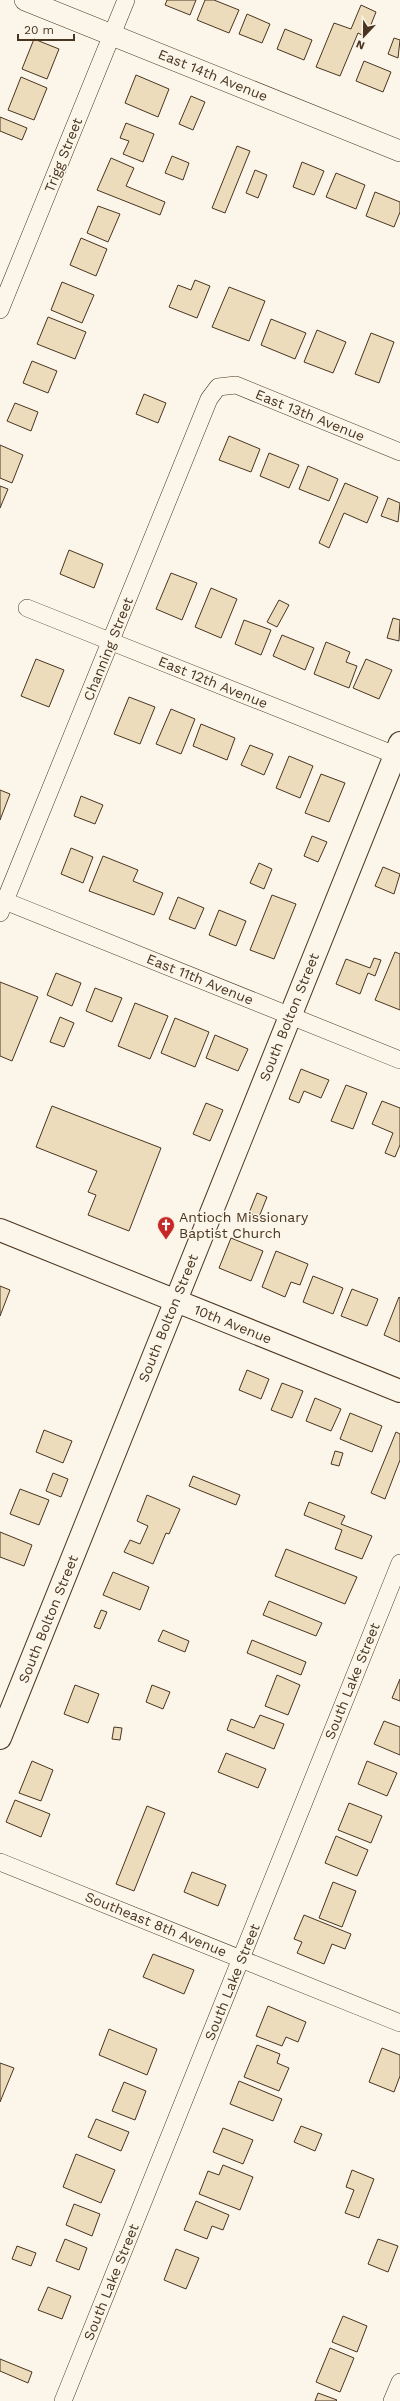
<svg xmlns="http://www.w3.org/2000/svg" width="400" height="2401" viewBox="0 0 400 2401" font-family="'Work Sans',sans-serif">
<style>
.building{fill:#ecdcbc;stroke:#4a3520}
.lines{fill:none;stroke-linecap:round;stroke-linejoin:round}
.minor-casing{stroke:#4a3520;stroke-width:18}
.tertiary-casing{stroke:#4a3520;stroke-width:22}
.secondary-casing{stroke:#4a3520;stroke-width:24}
.minor{stroke:#fbf6e9;stroke-width:17}
.tertiary{stroke:#fbf6e9;stroke-width:21}
.secondary{stroke:#fbf6e9;stroke-width:22}
.labels{text-anchor:middle;stroke-width:3;stroke-linejoin:round;paint-order:stroke}
.street-label{font-size:14px;fill:#4a3520;stroke:#fbf6e9}
.poi-label{font-size:14px;fill:#4a3520;stroke:#fbf6e9;text-anchor:start}
</style>
<rect width="100%" height="100%" fill="#fbf6e9"/>
<path class="building" d="M167 0H196L190 15 165 5Z
M205 0H214L239 10 229 33 197 20Z
M361 5 376 12 366 37 358 33 340 76 316 67 334 23 351 29Z
M247 14 270 24 262 43 239 34Z
M285 29 312 40 304 60 277 49Z
M394 38 400 40 398 58 388 54Z
M34 39 59 49 47 79 22 69Z
M364 61 391 72 383 92 356 81Z
M136 75 169 89 158 117 125 103Z
M21 77 47 88 34 120 8 110Z
M191 96 205 102 193 130 179 124Z
M0 117 27 128 22 140 0 131Z
M126 123 154 134 143 162 123 154 129 141 120 138Z
M237 146 250 151 225 213 212 208Z
M172 156 189 163 183 180 165 173Z
M111 158 134 168 126 186 165 202 160 215 97 190Z
M302 162 324 171 314 195 293 187Z
M255 170 267 175 258 198 246 193Z
M336 173 365 185 356 209 326 197Z
M375 192 400 202V212L394 227 366 216Z
M98 206 120 214 108 242 87 233Z
M81 238 107 249 96 276 70 265Z
M195 280 210 286 197 318 169 307 178 285 191 290Z
M62 282 94 295 82 323 51 310Z
M229 287 265 301 249 341 212 327Z
M48 317 86 332 75 359 37 344Z
M271 319 306 333 295 359 261 345Z
M317 330 346 342 333 373 304 362Z
M371 333 394 342 379 383 355 374Z
M32 361 57 371 48 393 23 383Z
M144 394 166 403 158 423 136 414Z
M15 403 38 412 31 431 7 421Z
M229 436 260 449 251 472 219 460Z
M0 445 23 455 12 483 0 478Z
M269 453 299 465 289 488 260 476Z
M308 466 338 479 329 501 299 489Z
M345 483 378 497 367 523 344 513 329 548 319 543Z
M0 486 8 489 0 508Z
M388 498 400 503 398 522 381 516Z
M69 550 103 564 94 588 60 574Z
M171 573 197 583 182 620 156 609Z
M211 588 237 599 221 638 195 627Z
M279 600 289 605 277 627 267 622Z
M393 618 400 620 399 641 387 638Z
M244 620 271 630 261 655 235 644Z
M282 635 314 648 305 670 273 656Z
M326 642 350 652 346 662 357 666 349 688 314 674Z
M36 659 64 670 49 707 21 696Z
M366 659 392 670 379 699 353 688Z
M129 697 155 707 140 744 114 734Z
M171 709 195 719 181 754 156 744Z
M201 724 235 738 227 760 193 746Z
M250 745 273 754 264 775 241 765Z
M289 756 313 766 300 798 276 788Z
M321 774 345 783 329 822 305 813Z
M0 790 10 794 0 820Z
M81 796 103 805 95 824 74 816Z
M312 836 327 842 318 862 304 856Z
M71 848 93 857 83 883 61 874Z
M103 856 138 870 133 881 163 893 154 915 89 891Z
M259 863 272 869 264 889 250 883Z
M383 867 400 874 394 894 375 886Z
M272 895 296 904 274 959 250 950Z
M178 897 204 908 195 929 169 919Z
M219 910 246 921 236 946 209 935Z
M395 952 400 954V1010L375 1000Z
M374 958 381 960 375 976 368 973 360 994 336 984 346 959 370 968Z
M56 973 81 983 72 1006 47 995Z
M0 982 38 997 12 1061 0 1056Z
M95 988 122 998 112 1022 86 1011Z
M135 1003 168 1016 150 1059 118 1046Z
M60 1017 74 1023 64 1047 50 1042Z
M175 1018 209 1032 195 1067 161 1053Z
M215 1035 248 1049 238 1071 206 1058Z
M301 1069 329 1080 321 1098 304 1091 299 1103 289 1099Z
M346 1085 367 1093 353 1129 331 1121Z
M382 1101 400 1108V1145L395 1157 385 1153 393 1133 372 1124Z
M206 1103 223 1110 210 1141 193 1134Z
M52 1106 161 1148 129 1231 88 1215 96 1195 88 1192 97 1171 36 1147Z
M257 1193 267 1197 259 1217 249 1213Z
M231 1238 263 1251 251 1281 219 1268Z
M276 1251 308 1264 300 1285 291 1282 285 1297 262 1287Z
M313 1276 343 1288 333 1314 303 1302Z
M0 1286 10 1290 0 1316Z
M352 1289 378 1299 367 1326 341 1316Z
M399 1297 400 1298V1342L384 1335Z
M247 1370 269 1379 261 1399 239 1390Z
M282 1383 303 1391 292 1418 271 1410Z
M315 1398 341 1409 331 1431 306 1421Z
M350 1413 382 1426 372 1452 340 1439Z
M44 1430 72 1441 63 1463 36 1452Z
M396 1432 400 1434V1460L385 1499 371 1493Z
M335 1451 343 1453 339 1466 331 1464Z
M53 1473 68 1479 61 1497 46 1491Z
M193 1476 240 1495 236 1505 189 1486Z
M20 1489 49 1500 39 1525 10 1514Z
M147 1495 180 1509 169 1534 166 1533 153 1564 124 1552 130 1540 140 1544 148 1526 137 1521Z
M309 1502 345 1516 341 1524 372 1536 362 1559 335 1549 342 1530 304 1515Z
M0 1532 32 1545 24 1566 0 1557Z
M286 1549 357 1577 345 1604 275 1576Z
M113 1572 149 1587 140 1610 103 1595Z
M269 1601 322 1623 316 1636 263 1615Z
M101 1610 107 1612 100 1629 94 1627Z
M163 1630 189 1641 185 1652 158 1641Z
M252 1640 306 1662 301 1675 247 1653Z
M277 1675 300 1685 288 1715 265 1706Z
M400 1679V1701L392 1698Z
M75 1685 99 1694 88 1723 64 1714Z
M152 1685 170 1692 163 1709 146 1702Z
M260 1715 284 1724 274 1749 227 1730 231 1719 254 1728Z
M384 1721 400 1727V1755L374 1744Z
M114 1727 122 1728 120 1740 112 1739Z
M226 1753 266 1769 258 1788 218 1772Z
M32 1761 53 1770 41 1801 19 1793Z
M367 1761 397 1773 387 1796 358 1784Z
M15 1800 50 1814 41 1837 6 1822Z
M349 1803 382 1816 371 1843 338 1830Z
M147 1806 165 1813 134 1891 116 1884Z
M336 1836 368 1850 357 1876 325 1863Z
M192 1872 226 1885 218 1906 184 1892Z
M333 1882 356 1891 342 1927 319 1918Z
M304 1915 351 1934 345 1949 332 1944 324 1964 297 1953 302 1942 294 1939Z
M153 1954 194 1970 184 1994 143 1977Z
M268 2006 306 2022 298 2042 286 2037 282 2046 256 2036Z
M109 2029 157 2049 147 2075 99 2055Z
M257 2045 280 2054 277 2063 289 2068 279 2091 244 2077Z
M382 2048 400 2055V2076L394 2092 369 2082Z
M0 2063 14 2068 0 2102Z
M239 2081 282 2099 273 2121 230 2104Z
M124 2082 146 2091 135 2120 112 2111Z
M96 2119 129 2132 121 2151 88 2137Z
M301 2126 322 2134 315 2151 294 2142Z
M223 2128 253 2140 243 2164 213 2152Z
M76 2154 115 2170 101 2203 63 2187Z
M223 2165 253 2177 240 2210 199 2194 208 2171 219 2175Z
M352 2170 374 2179 359 2218 345 2213 354 2190 346 2187Z
M196 2201 229 2215 223 2230 212 2226 207 2239 184 2230Z
M74 2204 100 2214 92 2236 66 2225Z
M65 2239 87 2248 79 2270 56 2261Z
M378 2239 398 2246 388 2272 368 2264Z
M17 2246 36 2253 31 2266 12 2259Z
M176 2249 199 2258 186 2289 164 2280Z
M48 2287 71 2296 62 2319 38 2310Z
M343 2316 367 2326 357 2352 332 2342Z
M330 2348 354 2358 340 2392 316 2382Z
M0 2359 32 2372 28 2383 0 2371Z
M318 2393 337 2400 336 2401H315Z"/>
<g class="lines">
<g class="minor-casing">
<path id="minor" d="M0 310 126 0
M27 608 400 757
M0 899 400 1060
M0 913 209 399 218 387 236 385 400 452
M0 1862 400 2023
M63 2401 400 1563
M392 2401 400 2382"/>
</g>
<g class="tertiary-casing">
<path id="tertiary" d="M25 0 400 151"/>
</g>
<g class="secondary-casing">
<path id="secondary" d="M0 1230 400 1391
M0 1738 400 743"/>
</g>
<use href="#minor" class="minor"/>
<use href="#tertiary" class="tertiary"/>
<use href="#secondary" class="secondary"/>
</g>
<defs>
<g id="church-pin" transform="scale(0.9)"><path d="M0 17L-7.5 6A9.5 9.5 0 1 1 7.5 6Z" fill="#c62828" stroke="#fbf6e9"/><path d="M-1.2-6h2.4v3.5h3.3v2.4h-3.3V6h-2.4V-.1h-3.3v-2.4h3.3Z" fill="#fff"/></g>
</defs>
<g fill-rule="evenodd">
<use href="#church-pin" x="166" y="1225"/>
</g>
<g class="labels">
<g class="street-label">
<text transform="translate(213 75) rotate(22)" y="5">East 14th Avenue</text>
<text transform="translate(63 155) rotate(-68)" y="5">Trigg Street</text>
<text transform="translate(310 415) rotate(22)" y="5">East 13th Avenue</text>
<text transform="translate(108 649) rotate(-68)" y="5">Channing Street</text>
<text transform="translate(213 682) rotate(22)" y="5">East 12th Avenue</text>
<text transform="translate(200 979) rotate(22)" y="5">East 11th Avenue</text>
<text transform="translate(289 1017) rotate(-68)" y="5">South Bolton Street</text>
<text transform="translate(168 1318) rotate(-68)" y="5">South Bolton Street</text>
<text transform="translate(233 1324) rotate(22)" y="5">10th Avenue</text>
<text transform="translate(48 1619) rotate(-68)" y="5">South Bolton Street</text>
<text transform="translate(352 1681) rotate(-68)" y="5">South Lake Street</text>
<text transform="translate(156 1924) rotate(22)" y="5">Southeast 8th Avenue</text>
<text transform="translate(232 1982) rotate(-68)" y="5">South Lake Street</text>
<text transform="translate(111 2282) rotate(-68)" y="5">South Lake Street</text>
</g>
<g class="poi-label">
<text x="179" y="1222">Antioch Missionary<tspan x="179" dy="16">Baptist Church</tspan></text>
</g>
</g>
<g transform="translate(364 36) rotate(202)" stroke="#fbf6e9" stroke-width="3" paint-order="stroke">
<path d="M0-3L7 15L0 10L-7 15Z" fill="#4a3520"/>
<text y="-6" font-size="11" font-weight="bold" text-anchor="middle" fill="#4a3520">N</text>
</g>
<path d="M18 34v6h56v-6" fill="none" stroke="#4a3520" stroke-width="2"/>
<text x="24" y="34" font-size="12" fill="#4a3520" stroke="#fbf6e9" stroke-width="3" paint-order="stroke">20 m</text>
</svg>
